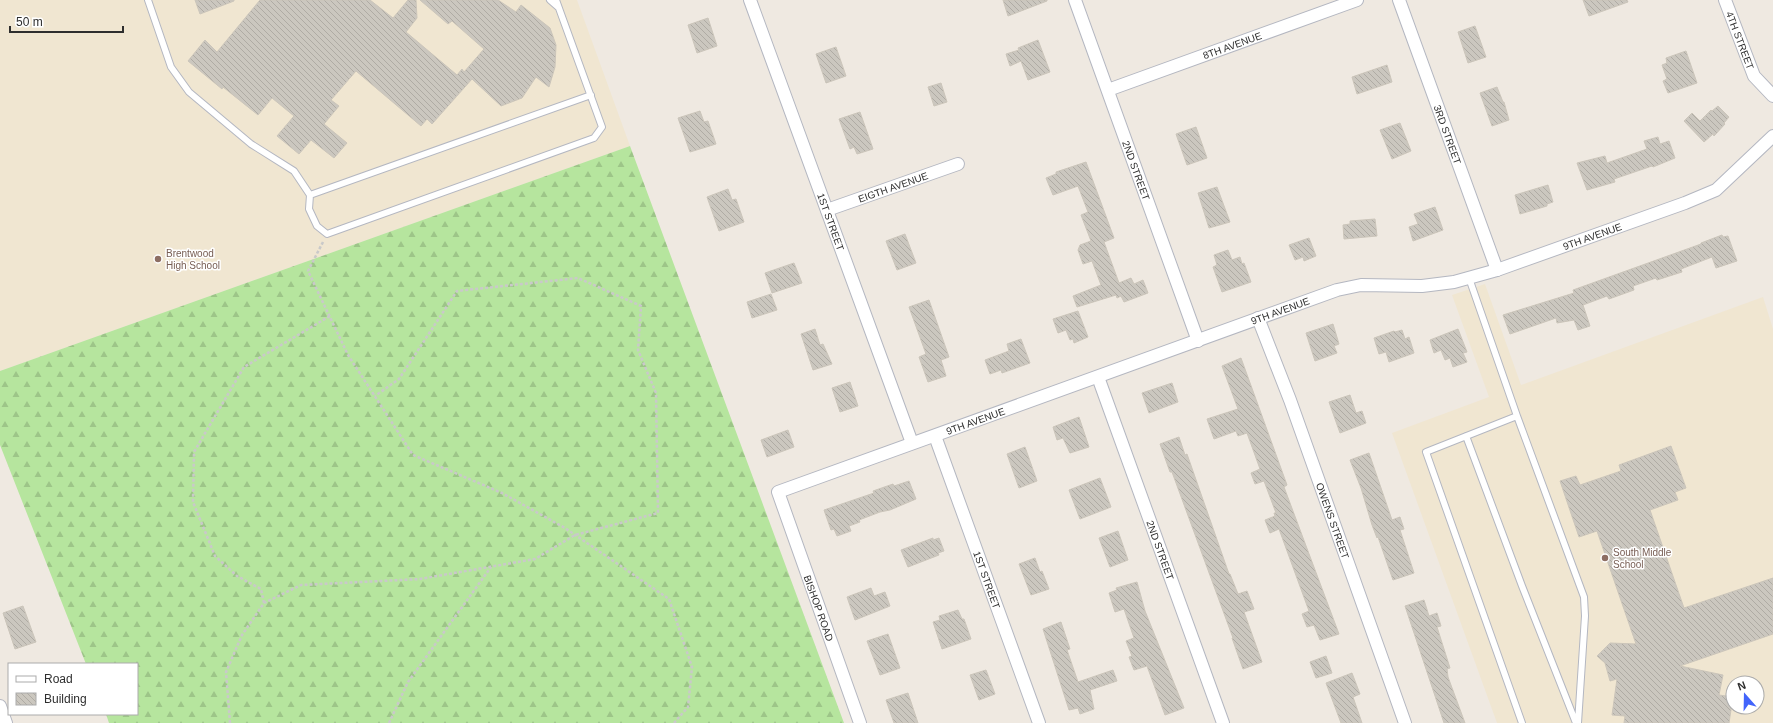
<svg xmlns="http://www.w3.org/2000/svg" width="1773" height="723" viewBox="0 0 1773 723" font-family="Helvetica,sans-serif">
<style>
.education{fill:#f0e6d1;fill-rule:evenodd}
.forest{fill:url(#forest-firs)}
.building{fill:url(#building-back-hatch);stroke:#cbc5ba}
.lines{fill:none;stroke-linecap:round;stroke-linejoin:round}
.lane-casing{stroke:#b4b7c1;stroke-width:8}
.street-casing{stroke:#b4b7c1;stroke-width:14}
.path{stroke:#c9c9c9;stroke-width:2.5;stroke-dasharray:3 2;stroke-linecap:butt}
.lane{stroke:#fff;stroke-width:6}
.street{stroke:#fff;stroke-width:12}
.education-dot{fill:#8d6e63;stroke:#fff;stroke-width:1.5}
.labels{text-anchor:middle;stroke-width:3;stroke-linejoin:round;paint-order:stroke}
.street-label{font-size:10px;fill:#2e2e2e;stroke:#fff}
.education-label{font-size:10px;fill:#785e54;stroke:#fff;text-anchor:start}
</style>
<defs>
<pattern id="forest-firs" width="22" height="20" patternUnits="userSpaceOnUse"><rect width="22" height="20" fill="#b6e59e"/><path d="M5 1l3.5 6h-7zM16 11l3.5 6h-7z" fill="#9dc588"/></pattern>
<pattern id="building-back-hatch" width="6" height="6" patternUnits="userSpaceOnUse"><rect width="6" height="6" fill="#cbc7bf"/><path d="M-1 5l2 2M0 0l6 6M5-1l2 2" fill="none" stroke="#afaba4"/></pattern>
</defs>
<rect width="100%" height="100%" fill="#efe9e1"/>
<path class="education" d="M0 0H577L630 146 0 371Z
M1485 284 1521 385 1763 297 1773 329V723H1497L1392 433 1489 397 1452 295ZM1733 683H1757V707H1733Z"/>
<path class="forest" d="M630 146 844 723H109L106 714H137V664H86L0 445V371Z"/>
<path class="building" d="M195 0H234V1L200 14Z
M260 0H370L393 18 408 0H416L417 18 406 32 457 75 462 69 464 72 484 49 452 21 448 24 420 0H498L516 12 521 5 550 28 556 45 555 67 549 87 536 77 522 98 501 106 472 79 432 124 427 119 421 126 356 71 331 100 339 106 324 124 347 143 334 158 311 140 299 154 277 136 294 116 272 98 258 115 223 87 222 89 188 61 205 40 217 52Z
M1003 0H1047V1L1008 16Z
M1583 0H1627L1628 2 1589 16Z
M708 18 717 46 697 53 688 25Z
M1475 26 1486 57 1468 63 1458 32Z
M1038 40 1050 72 1028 80 1021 61 1010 66 1006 54 1019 50 1018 48Z
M836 47 846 76 826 83 816 54Z
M1686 51 1697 83 1668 93 1663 81 1667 79 1662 65 1667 63 1666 58Z
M1387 65 1392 82 1357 94 1352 77Z
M941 83 947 102 934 106 928 87Z
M1497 87 1503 102H1504L1509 120 1492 126 1480 93Z
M1718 106 1729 117 1724 123 1725 124 1714 136 1713 134 1704 142 1684 121 1692 113 1700 121 1711 110 1712 111Z
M700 111 704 122 708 121 716 144 690 152 678 118Z
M860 112 873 149 857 154 854 147 850 149 839 119Z
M1400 123 1411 151 1392 159 1380 130Z
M1196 127 1207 158 1187 165 1176 134Z
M1658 137 1660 144 1669 141 1675 158 1653 167 1652 166 1614 179 1615 182 1587 190 1577 163 1605 156 1607 163 1647 149 1644 141Z
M1086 162 1114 238 1104 242 1119 283 1131 278 1134 284 1143 280 1148 293 1124 302 1121 296 1117 298 1116 295 1077 307 1073 296 1101 285 1092 261 1083 264 1078 250 1080 245 1091 241 1081 215 1088 212 1078 186 1053 195 1046 178 1056 174V172Z
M1548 185 1553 202 1547 204V206L1520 214 1515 195Z
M1217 187 1230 222 1209 228 1198 193Z
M728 189 732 200 736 199 744 222 719 231 707 197Z
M1435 207 1443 230 1413 241 1409 227 1418 224 1414 214Z
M1375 219 1377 236 1344 239 1343 225 1350 224V221Z
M905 234 916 263 897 270 886 241Z
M1722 235 1723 237 1728 236 1737 261 1716 268 1712 257 1681 269 1682 272 1657 280 1656 278 1633 286 1634 290 1609 299 1607 296 1583 305 1590 326 1578 330 1574 320 1557 323 1556 318 1510 334 1503 315 1574 293 1573 290 1701 244V243Z
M1309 238 1316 256 1304 261 1303 257 1295 260 1289 245Z
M1228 250 1232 260 1240 257 1242 264 1244 263 1251 282 1222 292 1213 267 1217 265 1214 255Z
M794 263 802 283 772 293 765 273Z
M771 294 777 310 752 318 747 302Z
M929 300 949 357 941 360 946 376 928 382 919 357 926 354 909 307Z
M1078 311 1088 337 1074 343 1073 339 1070 340 1066 330 1058 333 1053 319Z
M1333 324 1339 344 1334 346 1337 353 1315 361 1306 333Z
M815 329 820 345 823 344 832 364 813 370 801 334Z
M1458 329 1467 352 1463 353 1467 362 1453 367 1450 358 1445 360 1441 350 1434 353 1430 340Z
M1402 330 1405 339 1409 337 1414 353 1389 362 1386 352 1379 354 1374 338 1394 331 1395 332Z
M1021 339 1030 363 1002 373 1001 370 990 374 985 360 1009 351 1007 344Z
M1241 358 1287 485 1284 487 1339 634 1320 640 1314 625 1307 627 1302 614 1309 611 1279 529 1270 533 1265 520 1275 516 1274 513H1276L1264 481 1255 484 1251 473 1260 469 1247 433 1238 436 1236 431 1214 439 1207 419 1238 409 1222 366Z
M850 382 858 406 840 412 832 388Z
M1172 383 1178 402 1149 413 1142 393Z
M1350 395 1356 413 1362 411 1366 423 1340 433 1329 402Z
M1079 417 1089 447 1070 453 1063 438 1057 440 1053 427Z
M788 430 794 447 767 457 761 440Z
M1179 437 1185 455 1187 454 1229 574H1230L1238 594 1247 591 1254 609 1244 612 1262 662 1243 669 1232 638H1233L1172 472H1170L1160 444Z
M1671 446 1686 488 1675 492 1678 500 1650 510 1684 608 1773 578V634L1680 666 1723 675 1719 695 1733 697 1729 723H1624L1625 716 1612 715 1617 679 1610 681 1605 663 1597 656 1610 643 1636 644 1597 531 1579 537 1560 481 1576 476 1580 485 1621 471 1619 465Z
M1025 447 1037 481 1019 488 1007 454Z
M1369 453 1392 520 1400 517 1404 529 1400 530 1414 573 1393 580 1378 537 1377 538 1372 525 1361 488 1350 460Z
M1100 478 1111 507 1080 519 1069 490Z
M909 481 916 499 890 510 880 512 859 520 860 522 849 526 851 531 837 536 834 529 831 530 824 510 874 493 873 491 893 484 894 486Z
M1118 531 1128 560 1110 567 1099 538Z
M933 538V540L939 538 944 551 938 553 939 555 908 567 901 550Z
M1035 558 1040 572 1042 571 1049 589 1031 595 1019 564Z
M1137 582 1145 611 1184 708 1165 715 1147 666 1134 670 1129 657 1132 656 1126 641 1134 638 1124 609 1115 612 1109 593 1117 590 1116 588Z
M871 588 874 596 885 592 890 606 855 620 847 597Z
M1424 600 1429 616 1437 613 1441 626 1437 627 1450 668 1447 669 1448 677 1465 723H1444L1405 606Z
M23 606 36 642 15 649 3 613Z
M958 610 962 619H964L971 639 942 649 933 622 940 620 939 616Z
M1061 622 1070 649 1067 650 1078 682 1113 670 1117 681 1090 690 1094 709 1080 714 1078 708 1069 710 1043 629Z
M888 634 900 668 880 675 867 641Z
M1326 656 1332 673 1316 678 1310 662Z
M986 670 995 694 979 700 970 675Z
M1352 673 1360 694 1353 697 1362 723H1341L1326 683Z
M908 693 918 723H894L886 700Z"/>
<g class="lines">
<g class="lane-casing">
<path id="lane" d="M148 0 171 67 189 92 251 144 294 171 310 195 309 209 317 226 327 234 594 138 602 127 556 0
M550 0 558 7
M310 195 591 95
M1469 278 1517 416
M1466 436 1522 586 1576 723
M1522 723 1426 452 1517 416 1584 597 1585 616 1578 723"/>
</g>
<g class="street-casing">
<g id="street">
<path id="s1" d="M750 0 912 443"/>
<path id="s2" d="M1075 0 1198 341"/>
<path id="s3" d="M1399 0 1497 270"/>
<path id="s4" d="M1725 0 1754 76 1773 96"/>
<path id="s5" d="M1108 90 1357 0"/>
<path id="s6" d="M827 210 958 164"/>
<path id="s7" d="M1258 318 1290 400 1405 723"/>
<path id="s8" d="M1098 377 1223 723"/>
<path id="s9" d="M935 436 1039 723"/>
<path d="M0 706 6 723"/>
<path id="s10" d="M860 723 778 492 1337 290 1361 285 1422 286 1454 282 1497 270 1685 203 1716 190 1773 136"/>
</g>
</g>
<path class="path" d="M323 242 308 271 348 355 413 455 502 493 565 528 669 599 692 667 688 707 674 723
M264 603 261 589 237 576 215 556 193 502 194 452 244 367 330 316
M230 723 226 672 242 635 264 603 301 585 420 579 535 559 575 535 658 513 656 393 638 350 641 306 578 278 457 291 399 379 375 396
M389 723 408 682 491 567"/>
<use href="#lane" class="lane"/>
<use href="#street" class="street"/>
</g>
<g class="education-dot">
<circle cx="158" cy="259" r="4"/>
<circle cx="1605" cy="558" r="4"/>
</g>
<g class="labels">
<g class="street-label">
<text dy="4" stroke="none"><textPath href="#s4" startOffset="43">4TH STREET</textPath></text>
<text dy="4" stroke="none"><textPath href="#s5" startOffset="132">8TH AVENUE</textPath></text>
<text dy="4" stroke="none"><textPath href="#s3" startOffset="143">3RD STREET</textPath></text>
<text dy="4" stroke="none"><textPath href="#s2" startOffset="181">2ND STREET</textPath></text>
<text dy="4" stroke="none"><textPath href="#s6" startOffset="70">EIGTH AVENUE</textPath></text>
<text dy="4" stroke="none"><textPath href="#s1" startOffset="236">1ST STREET</textPath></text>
<text dy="4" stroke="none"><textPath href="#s10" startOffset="1103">9TH AVENUE</textPath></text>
<text dy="4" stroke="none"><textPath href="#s10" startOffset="779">9TH AVENUE</textPath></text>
<text dy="4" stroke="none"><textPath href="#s10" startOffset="455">9TH AVENUE</textPath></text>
<text dy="4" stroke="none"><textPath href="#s7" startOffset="216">OWENS STREET</textPath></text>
<text dy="4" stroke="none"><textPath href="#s8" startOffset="184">2ND STREET</textPath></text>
<text dy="4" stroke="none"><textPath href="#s9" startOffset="153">1ST STREET</textPath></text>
<text transform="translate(819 608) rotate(70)" y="4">BISHOP ROAD</text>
</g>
<g class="education-label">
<text x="166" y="257">Brentwood<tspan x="166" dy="12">High School</tspan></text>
<text x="1613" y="556">South Middle<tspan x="1613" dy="12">School</tspan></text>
</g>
</g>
<rect x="8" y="663" width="130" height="52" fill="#ffffff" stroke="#ababab"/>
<rect x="16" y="676" width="20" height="6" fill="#ffffff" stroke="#ababab"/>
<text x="44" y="683" font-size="12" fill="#2e2e2e">Road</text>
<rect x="16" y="693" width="20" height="12" fill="url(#building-back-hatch)" stroke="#ababab"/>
<text x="44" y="703" font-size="12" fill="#2e2e2e">Building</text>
<g transform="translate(1745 695) rotate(340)"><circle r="19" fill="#ffffff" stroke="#ababab"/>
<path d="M0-3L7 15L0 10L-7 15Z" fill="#4264fb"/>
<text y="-6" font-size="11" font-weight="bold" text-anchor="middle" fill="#2e2e2e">N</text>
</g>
<path d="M10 26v6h113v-6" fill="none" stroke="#2e2e2e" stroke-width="2"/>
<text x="16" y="26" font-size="12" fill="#2e2e2e" stroke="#ffffff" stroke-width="3" paint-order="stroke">50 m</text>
</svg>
